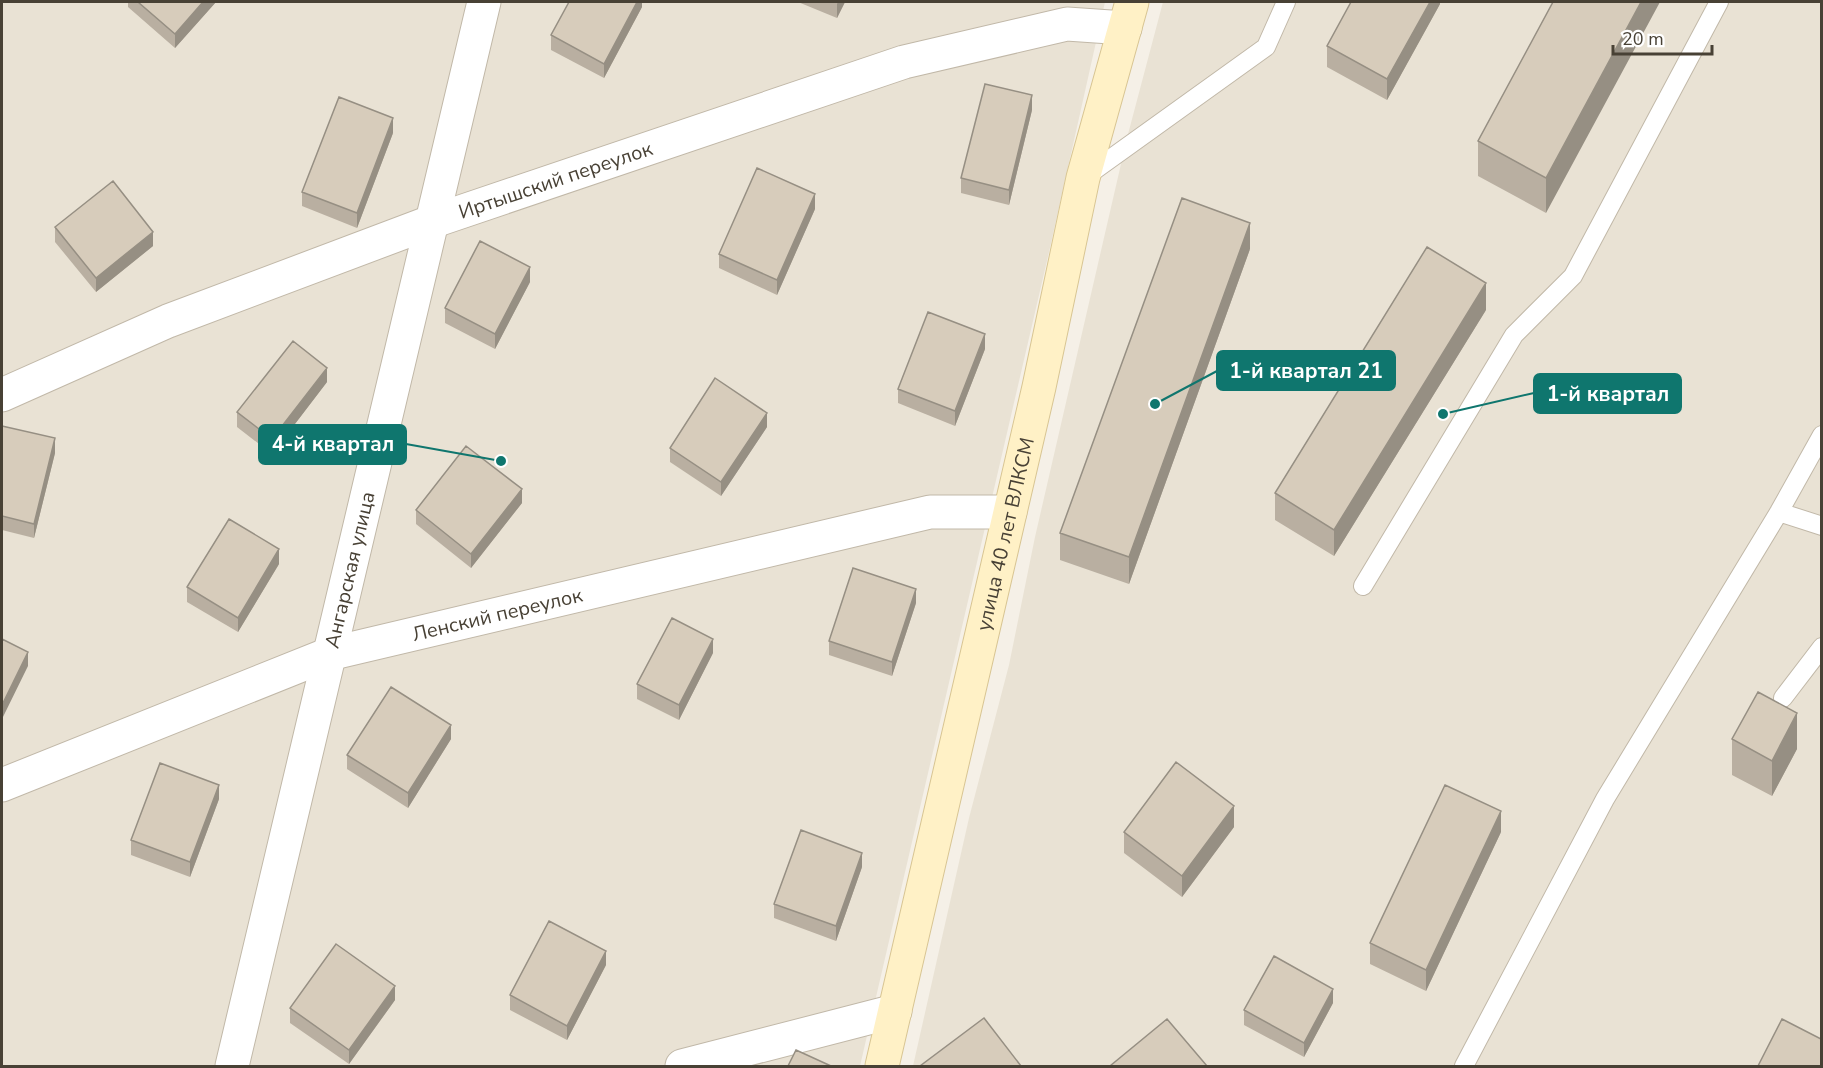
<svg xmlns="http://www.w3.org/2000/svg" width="1823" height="1068" viewBox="0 0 1823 1068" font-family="'Nunito Sans',sans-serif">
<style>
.residential{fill:#e9e2d4}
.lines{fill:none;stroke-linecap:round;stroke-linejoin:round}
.lane-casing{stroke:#c1b8a8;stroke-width:20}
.street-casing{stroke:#c1b8a8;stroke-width:35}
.secondary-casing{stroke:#d8c593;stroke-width:35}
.lane{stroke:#fff;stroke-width:18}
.street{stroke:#fff;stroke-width:33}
.secondary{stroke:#fff1c6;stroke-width:33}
.wall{fill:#b9afa1}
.shaded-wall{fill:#968f83}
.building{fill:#d7ccbb;stroke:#968f83;stroke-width:1.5}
.labels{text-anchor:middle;stroke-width:4.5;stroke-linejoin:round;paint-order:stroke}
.street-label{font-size:20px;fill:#484135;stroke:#fff}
.leader{fill:none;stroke:#0f766e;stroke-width:2}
.callout-dot{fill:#0f766e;stroke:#fff;stroke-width:2}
.callout{fill:#0f766e;stroke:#0f766e;stroke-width:2}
.callout-label{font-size:21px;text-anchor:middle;font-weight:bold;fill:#fff}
</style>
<rect width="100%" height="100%" fill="#f5f0e7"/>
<path class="residential" d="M2 2H1105L1049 252 860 1066H2Z
M1163 2H1821V1066H913L969 818 1009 665 1035 537 1127 138Z"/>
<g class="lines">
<g class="lane-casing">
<path id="lane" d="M1085 177 1266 47 1286 2
M1779 512 1822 526
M1363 586 1514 335 1573 276 1719 2
M1783 698 1822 647
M1464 1066 1605 799 1779 512 1822 435"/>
</g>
<g class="street-casing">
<g id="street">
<path id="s1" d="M2 395 168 321 431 222 904 62 1067 24 1125 28"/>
<path id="s2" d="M2 785 329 654 930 512H1010"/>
<path id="s3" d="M232 1066 484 2"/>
<path d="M682 1066 895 1011"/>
</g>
</g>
<g class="secondary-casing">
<g id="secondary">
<path id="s4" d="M882 1066 1039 387 1083 178 1132 2"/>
</g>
</g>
<use href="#lane" class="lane"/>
<use href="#street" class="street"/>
<use href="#secondary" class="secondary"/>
</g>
<path class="wall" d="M128 2H216L175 48 128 7Z
M642 2V7L604 78 551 50V35Z
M798 2H845L837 18Z
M1440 2V4L1387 100 1327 67V46Z
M1553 2 1546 213 1478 176V141Z
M1032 110 1009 205 961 193V178Z
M393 133 357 228 302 206V192Z
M815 209 777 295 719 268V254Z
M55 227 153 246 96 292 55 242Z
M1250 249 1129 584 1060 560V533Z
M530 282 495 349 445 323V308Z
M1486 310 1334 556 1275 520V493Z
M985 349 955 426 898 403V389Z
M327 382 272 454 237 427V412Z
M2 426 55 453 34 538 2 530Z
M767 427 721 496 670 462V448Z
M522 503 471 568 416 524V510Z
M279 564 238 632 187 602V587Z
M916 603 892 676 829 655V641Z
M713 653 679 720 637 699V684Z
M451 739 408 808 347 769V755Z
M1732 739 1797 749 1772 796 1732 775Z
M219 799 190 877 131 855V840Z
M1234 827 1182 897 1124 853V832Z
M1501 832 1426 991 1370 964V943Z
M862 867 836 941 774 918V904Z
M606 965 567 1040 510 1010V995Z
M395 1000 349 1064 290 1023V1008Z
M1333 1003 1304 1057 1244 1025V1010Z"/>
<path class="shaded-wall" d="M203 2H216L175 48V34Z
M637 2H642V7L604 78V64Z
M838 2H845L837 18V4Z
M1430 2H1440V4L1387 100V79Z
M1641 2H1660L1546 213V178Z
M1032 95V110L1009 205V190Z
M393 118V133L357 228V213Z
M815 194V209L777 295V280Z
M1250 223V249L1129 584V557Z
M153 232V246L96 292V278Z
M530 267V282L495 349V334Z
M1486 283V310L1334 556V530Z
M985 334V349L955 426V411Z
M327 368V382L272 454V439Z
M767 413V427L721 496V482Z
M55 438V453L34 538V524Z
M522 489V503L471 568V554Z
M279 549V564L238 632V618Z
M916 589V603L892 676V662Z
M713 639V653L679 720V705Z
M28 652V666L2 719V705Z
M1797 713V749L1772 796V761Z
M451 725V739L408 808V793Z
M219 785V799L190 877V862Z
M1234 806V827L1182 897V876Z
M1501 811V832L1426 991V970Z
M862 853V867L836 941V926Z
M606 951V965L567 1040V1026Z
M395 986V1000L349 1064V1050Z
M1333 989V1003L1304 1057V1043Z"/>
<path class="building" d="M138 2H203L175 34Z
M569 2H637L604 64 551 35Z
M1351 2H1430L1387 79 1327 46Z
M1553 2H1641L1546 178 1478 141Z
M985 84 1032 95 1009 190 961 178Z
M339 97 393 118 357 213 302 192Z
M757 168 815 194 777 280 719 254Z
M113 181 153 232 96 278 55 227Z
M1182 198 1250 223 1129 557 1060 533Z
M480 241 530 267 495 334 445 308Z
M1427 247 1486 283 1334 530 1275 493Z
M928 312 985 334 955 411 898 389Z
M293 341 327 368 272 439 237 412Z
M715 378 767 413 721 482 670 448Z
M2 426 55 438 34 524 2 516Z
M466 446 522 489 471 554 416 510Z
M229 519 279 549 238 618 187 587Z
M853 568 916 589 892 662 829 641Z
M672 618 713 639 679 705 637 684Z
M2 639 28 652 2 705Z
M391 687 451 725 408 793 347 755Z
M1758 692 1797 713 1772 761 1732 739Z
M1176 762 1234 806 1182 876 1124 832Z
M160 763 219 785 190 862 131 840Z
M1445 785 1501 811 1426 970 1370 943Z
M801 830 862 853 836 926 774 904Z
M549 921 606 951 567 1026 510 995Z
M336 944 395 986 349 1050 290 1008Z
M1274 956 1333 989 1304 1043 1244 1010Z
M984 1018 1021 1066H920Z
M1167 1019 1207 1066H1110Z
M1782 1019 1821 1039V1066H1758Z
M796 1050 831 1066H788Z"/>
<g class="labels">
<g class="street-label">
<text dy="7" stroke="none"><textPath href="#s1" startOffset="594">Иртышский переулок</textPath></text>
<text dy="7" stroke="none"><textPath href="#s4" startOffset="546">улица 40 лет ВЛКСМ</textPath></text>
<text dy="7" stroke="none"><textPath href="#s3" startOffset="510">Ангарская улица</textPath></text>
<text dy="7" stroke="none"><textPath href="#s2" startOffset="525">Ленский переулок</textPath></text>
</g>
</g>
<path class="leader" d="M1155 404L1217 371M1443 414L1534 393M501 461L406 444"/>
<g class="callout-dot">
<circle cx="1155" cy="404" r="6"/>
<circle cx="1443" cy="414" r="6"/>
<circle cx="501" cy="461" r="6"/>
</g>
<g class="callout">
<rect x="1217" y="351" width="178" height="39" rx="6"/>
<rect x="1534" y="374" width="147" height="39" rx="6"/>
<rect x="259" y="425" width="147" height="39" rx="6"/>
</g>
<g class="callout-label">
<text x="1306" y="378">1-й квартал 21</text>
<text x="1608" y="401">1-й квартал</text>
<text x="333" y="451">4-й квартал</text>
</g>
<rect width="1823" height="1068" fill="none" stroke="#484135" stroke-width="6"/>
<path d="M1613 45v9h99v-9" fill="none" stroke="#484135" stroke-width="3"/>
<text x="1622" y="45" font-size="18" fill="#484135" stroke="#ffffff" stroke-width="4.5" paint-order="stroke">20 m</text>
</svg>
